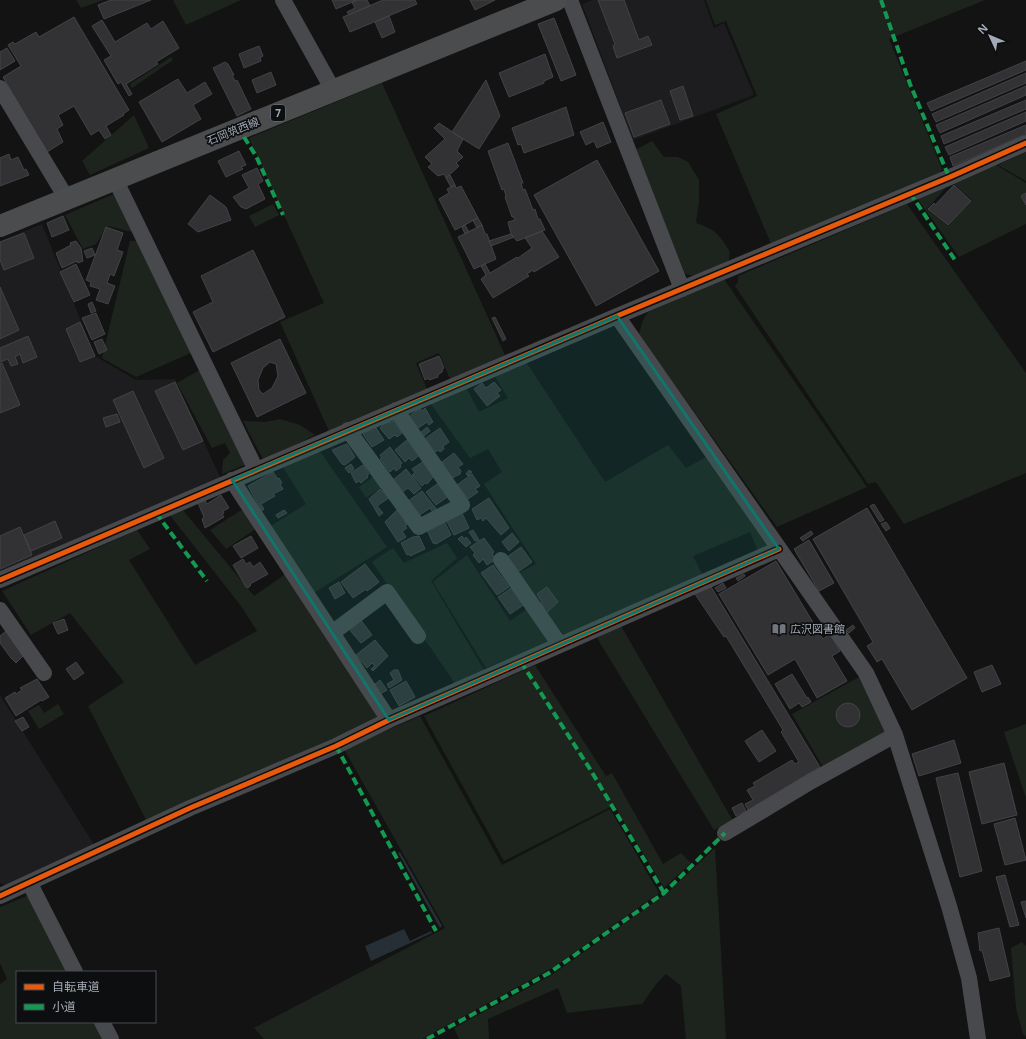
<svg xmlns="http://www.w3.org/2000/svg" width="1026" height="1039" viewBox="0 0 1026 1039" font-family="'Open Sans','Noto Sans JP',sans-serif">
<style>
.built{fill:#1d1d1f}
.green{fill:#1d241d}
.water{fill:#262f36}
.building{fill:#323234;stroke:#424347;fill-rule:evenodd}
.lines{fill:none;stroke-linecap:round;stroke-linejoin:round}
.street{stroke:#47494c;stroke-width:16}
.primary{stroke:#4a4c4e;stroke-width:22}
.quiet{stroke:#139951;stroke-width:4;stroke-dasharray:8 4;stroke-linecap:butt}
.cycleway-casing{stroke:#0d0e0f;stroke-width:8}
.cycleway{stroke:#e8590c;stroke-width:5}
.marked{fill:#0f766e;fill-opacity:0.2;stroke:#0f766e;stroke-width:3;stroke-linejoin:round}
.labels{text-anchor:middle;stroke-width:3.5;stroke-linejoin:round;paint-order:stroke}
.shield{fill:#0d0e0f;stroke:#767b84;stroke-width:1}
.shield-label{font-size:10px;font-weight:bold;fill:#a3aab6}
.street-label{font-size:11px;fill:#a3aab6;stroke:#0d0e0f}
.poi-label{font-size:11px;fill:#a3aab6;stroke:#0d0e0f;text-anchor:start}
</style>
<rect width="100%" height="100%" fill="#131313"/>
<path class="built" d="M592 0H704L714 28 724 23 754 95 633 140 582 4Z
M42 224 95 356 136 380 175 379 221 479 0 575V241Z
M0 695 95 846 7 886 0 883Z"/>
<path class="green" d="M76 0H103L81 8Z
M173 0H241L186 25Z
M706 0H985L889 39 942 169 939 174 772 246 716 114 757 96 726 21 715 25Z
M171 57 173 60 132 88 130 84Z
M382 83 505 355 450 379 439 353 416 363 427 389 329 431 280 322 324 303 249 138Z
M134 115 149 148 90 175 82 161Z
M652 141 664 157H678L688 162 699 180V201L696 223C715 229 720 235 730 252L728 265 694 276 685 274 635 150Z
M1026 152V181L998 165Z
M993 163 1026 183V224L959 257 917 198 948 185 927 209 948 226 972 200 952 182Z
M116 193 136 233 108 226 96 244 83 249 65 215Z
M273 204 279 215 255 227 249 216Z
M907 204 1026 373V473L904 524 876 482 868 484 735 286 738 282V276Z
M130 241H139L191 353 136 377 102 358Z
M724 279 867 487 777 527 639 335 642 322 648 312Z
M526 362 605 482 668 445 686 468 708 456 772 545 758 551 750 532 693 556 703 576 562 637 517 574 536 564 484 484 502 472 488 449 470 458 430 403 466 387 479 412 508 398 495 377Z
M201 369 247 464 222 474 223 460 230 453 225 443 212 448 177 383Z
M280 419 300 425 315 435 264 461 243 421 265 422Z
M319 450 387 547 312 594 269 527 306 504 283 467Z
M374 476 382 487 366 498 359 487Z
M182 509 254 596 287 573 382 718 146 820 88 706 124 682 70 613 31 635 2 591 137 530 150 549 129 560 195 665 257 631 241 606 169 514Z
M243 509 257 528 226 549 210 530Z
M447 543 457 558 431 581 484 670 456 685 372 562 393 548 404 563Z
M467 555 510 621 527 609 552 641 486 668 433 582Z
M620 624 733 821 714 830 597 638Z
M535 665 606 776 612 773 663 864 681 853 691 863 664 888 614 805 504 861 424 716Z
M859 677 888 733 823 767 792 714Z
M58 704 64 714 39 729 28 711 39 705 44 713Z
M420 716 502 865 610 809 659 893 554 967 422 1039H264L254 1028 445 928 344 749Z
M1026 724V798L1004 732Z
M715 848 726 1039H686L681 986 666 974 657 983 642 1004 567 1013 558 988 488 1019 489 1039H459L454 1028 550 976 666 894Z
M29 895 70 972H17V1022H96L106 1039H0V984L7 979 0 963V907Z
M1022 942 1026 946V1036L1023 1034 1016 1008 1011 948Z"/>
<path class="water" d="M400 852 442 926 440 928 398 853Z
M404 929 410 941 431 931 432 933 371 961 365 946Z"/>
<path class="building" d="M111 0H151L104 19 98 5Z
M332 0H357L336 9Z
M357 0H367L370 6 349 15 347 12 355 8 352 2Z
M383 0H415L417 4 350 32 343 17Z
M470 0H495L475 10Z
M598 0H624L639 40 648 36 652 45 617 58 613 46 615 44Z
M389 16 395 32 382 38 375 22Z
M74 17 129 110 123 114 124 115 106 126 111 135 105 139 99 130 91 135 74 106 58 115 63 125 57 129 63 142 47 152 3 77 21 66 8 45 13 42 15 44 36 32 39 37Z
M554 18 576 75 561 81 538 24Z
M102 20 115 42 147 23 151 29 163 21 179 48 156 62 158 64 126 84 132 94 129 96 121 82 118 84 104 60 111 56 92 26Z
M259 46 263 56 260 58 261 61 244 68 239 54Z
M7 48 15 61 0 70V52Z
M545 54 553 77 544 81V83L509 97 499 73Z
M1026 61V70L931 111 927 103Z
M225 62 228 64 234 75H232L235 81 237 80 251 109 237 116 213 68Z
M271 72 276 85 257 93 252 80Z
M1026 73V83L936 122 932 114Z
M178 79 187 93 205 82 212 94 193 105 201 119 162 142 139 102Z
M486 80 500 116 479 149 452 132Z
M683 86 693 116 680 120 670 91Z
M1026 86V95L940 133 936 125Z
M661 100 670 124 634 137 625 113Z
M1026 100V109L944 144 941 136Z
M566 107 574 135 524 153 521 144 518 145 512 128Z
M1026 112V121L949 155 945 147Z
M603 122 611 142 597 148 594 141 586 145 580 132Z
M439 123 463 139 457 151 463 157 456 163 459 166 446 178 444 174 438 176 428 167 432 164 425 157 445 139 434 128Z
M1026 125V134L953 166 950 157Z
M508 143 523 183H521L523 190 525 189 533 210 535 209 538 219H540L545 230 517 241 511 234 508 222 515 220 514 217H512L505 197 506 196 504 189 502 190 488 151Z
M239 151 246 165 241 167 243 169 226 177 218 161Z
M9 154 11 160 18 157 24 170 26 169 29 175 0 186V158Z
M597 160 659 271 596 306 534 195Z
M257 168 263 181 258 184 265 199 246 209 241 207 233 197 249 188 242 175Z
M450 175 455 185 451 187 446 178Z
M455 185 456 188 461 186 478 218 455 230 439 199 449 193 447 189Z
M954 185 971 201 948 225 928 209 934 203 935 205Z
M1026 193V205L1021 196Z
M210 195 226 207 231 220 198 232 188 224Z
M63 216 69 230 52 237 47 223Z
M478 218 482 225 477 228 473 220Z
M465 225 469 232 465 234 462 227Z
M482 225 485 234H487L496 259 474 269 458 237Z
M106 227 123 233 117 250 123 252 114 276 110 274 107 283 115 286 108 304 96 300 100 289 90 286 91 282 86 280Z
M542 231 559 257 534 272 533 270 527 274 529 276 493 298 481 279 486 275 481 266 485 264 490 273 517 257 518 258 532 248 525 238Z
M24 233 34 258 4 270 0 260V242Z
M511 234 514 237 491 246 489 241Z
M76 241 81 248 83 261 78 263 77 261 62 268 56 253 71 245 70 243Z
M92 248 95 255 87 258 84 251Z
M253 250 285 317 213 352 193 312 213 302 201 276Z
M76 264 90 295 74 302 60 272Z
M0 287 19 330 0 339Z
M92 302 96 311 91 313 88 304Z
M96 313 105 334 92 340 82 318Z
M495 317 506 339 503 341 492 318Z
M80 322 95 356 80 362 66 329Z
M28 336 37 357 23 363 20 354 15 357 18 364 11 366 8 359 0 362V348Z
M102 339 107 350 99 354 94 342Z
M280 339 306 393 257 417 231 363ZM270 362 276 364 278 376 272 388 263 394 259 390 258 380 263 368Z
M439 356 444 368 442 369 443 371 438 375V377L429 380 428 378 425 380 419 364Z
M2 363 20 405 0 413V364Z
M175 382 203 441 183 450 155 391Z
M494 382 501 390 497 393 500 396 487 406 474 389 482 383 486 388Z
M133 391 164 458 144 468 113 400Z
M420 408 422 411 425 408 433 422 429 425 427 422 417 429 408 417Z
M117 414 120 422 106 427 103 418Z
M388 421 390 423 393 421 402 433 397 437 395 435 389 439 380 428Z
M427 427 430 431 423 437 420 433Z
M376 428 384 440 372 447 363 434 370 429 372 431Z
M440 428 449 442 443 446 444 449 440 452 439 450 434 452 427 442 428 441 426 438Z
M408 439 421 454 412 461 409 458 405 462 395 450Z
M347 444 355 457 345 465 342 464 332 450Z
M390 447 402 463 400 465 401 467 396 471 394 468 390 472 380 459 382 458 380 455Z
M454 453 463 464 458 467 461 471 460 474 452 478 442 465 444 464 442 462Z
M424 461 434 476 427 484 425 483 422 486 412 475 415 473 412 469Z
M351 464 354 469 349 473 345 468Z
M363 465 369 474 367 475 368 477 361 483 359 481 356 483 351 473Z
M406 469 421 488 414 494 408 488 401 493 392 481Z
M469 470 472 472 468 476 466 474Z
M273 472 278 479 279 478 282 483 280 484 283 489 273 494 275 496 261 504 264 509 262 511 248 486Z
M472 474 480 486 475 489 478 492 468 499 457 485Z
M440 482 450 495 436 505 426 492Z
M380 489 382 492 385 490 390 497 377 506 383 513 379 516 369 499Z
M422 491 438 511 434 514 430 508 418 516 407 502Z
M221 495 229 508 223 511 224 513 222 514 224 517 205 528 202 519 204 517 198 503 204 499 207 504Z
M489 498 509 528 501 535 486 518 483 521 481 518 477 520 472 509Z
M874 504 884 520 880 522 870 506Z
M867 508 967 678 912 710 882 659 877 662 867 646 873 642 813 539Z
M284 510 287 513 278 518 276 515Z
M397 510 406 518 404 520 407 525 405 526 407 528 402 531 406 537 398 542 385 522Z
M462 513 469 528 454 535 446 520Z
M55 521 62 538 31 551 24 535Z
M444 521 451 535 436 544 433 543 427 530Z
M886 522 890 528 886 531 881 524Z
M20 527 32 555 0 569V536Z
M473 530 479 540 475 541 469 532Z
M811 531 813 534 803 541 800 538Z
M512 533 519 542 509 551 502 542Z
M251 536 258 548 241 558 233 546Z
M419 536 425 549 410 556 409 554 407 555 401 543 413 537Z
M462 536 464 539 466 537 471 543 466 547 458 539Z
M484 538 494 552 492 554 496 559 487 565 483 559 479 563 473 555 475 553 470 547Z
M809 540 834 583 819 591 794 549Z
M521 547 532 562 518 572 507 557Z
M243 559 246 564 250 562 253 567 260 562 268 574 250 584 251 585 248 588 246 587 233 565Z
M776 561 823 639 830 634 840 651 832 656 847 681 817 698 795 659 768 675 719 594Z
M365 564 379 582 367 591 366 589 353 598 341 582Z
M493 565 509 587 497 595 481 573Z
M744 574 745 576 738 581 736 578Z
M339 582 345 593 335 599 329 588Z
M723 583 726 588 718 592 715 588Z
M710 585 820 767 748 810 745 804 753 800 747 790 755 786 753 783 792 760 795 764 799 762 781 732 783 730 726 636 724 637 695 594Z
M513 587 525 604 510 614 498 597Z
M547 587 558 602 546 613 541 603 542 602 537 594Z
M64 619 68 630 58 634 53 623Z
M360 619 372 635 361 643 348 628Z
M853 625 855 628 849 633 846 630Z
M6 631 24 655 16 663 11 658 0 643V636Z
M375 640 388 656 373 671 371 669 375 666 372 663 367 668 356 655Z
M76 662 84 673 74 680 66 669Z
M992 665 1001 684 982 692 974 672Z
M394 670H398L402 680 389 688 387 684 394 680 390 673Z
M792 674 807 698 808 697 811 702 802 707 799 703 790 709 775 684Z
M37 679 49 697 42 701 41 700 16 716 5 698 15 692 16 694 22 690 20 688Z
M380 680 387 690 380 694 374 685Z
M406 681 415 697 399 706 390 690Z
M836 715a12 12 0 1 1 24 0a12 12 0 1 1-24 0Z
M23 717 29 727 22 731 15 721Z
M762 730 776 751 759 762 745 741Z
M954 740 961 763 919 776 912 754Z
M1004 763 1017 815 982 824 969 772Z
M958 773 982 871 960 877 936 778Z
M742 803 746 811 736 816 732 808Z
M1015 818 1026 860 1005 865 994 824Z
M1005 875 1019 925 1010 927 996 877Z
M1026 901V918L1021 902Z
M999 928 1010 976 990 981 982 950 980 951 978 933Z"/>
<g class="lines">
<path class="street" d="M283 0 333 90
M570 0 682 289
M0 88 67 199
M115 179 256 470
M617 316 866 673 895 735 949 906 969 978 978 1039
M348 430 419 527 462 505 396 410
M232 480 389 720
M501 560 560 645
M0 580 617 316 950 177 1026 143
M0 610 44 673
M332 633 387 592 418 636
M725 833 810 782 895 735
M30 884 75 972
M0 896 190 808 336 746 389 720 779 549
M102 1022 111 1039"/>
<path class="primary" d="M0 226 556 0"/>
<path class="quiet" d="M881 0 910 84 949 177
M244 137 256 156 283 215
M910 193 955 260
M156 513 207 581
M521 662 590 769 664 893
M336 746 436 931
M427 1039 549 973 664 893 725 833"/>
<g class="cycleway-casing">
<path id="cycleway" d="M0 580 617 316 950 177 1026 143
M0 896 190 808 336 746 389 720 779 549"/>
</g>
<use href="#cycleway" class="cycleway"/>
</g>
<path class="marked" d="M617 316 779 549 389 720 232 480Z"/>
<defs>
<g id="library-bare" transform="scale(1.08)"><path d="M-6-4Q-3-5.5-.7-3.5V5Q-3 3-6 4ZM6-4Q3-5.5 .7-3.5V5Q3 3 6 4Z" fill="#71757d" stroke="#0d0e0f" stroke-width="2.5" paint-order="stroke"/></g>
</defs>
<g fill-rule="evenodd">
<use href="#library-bare" x="779" y="629"/>
</g>
<g class="labels">
<rect class="shield" x="271" y="105" width="14" height="16" rx="3"/>
<g class="shield-label">
<text x="278" y="117">7</text>
</g>
<g class="street-label">
<text transform="translate(233 131) rotate(-22)" y="4">石岡筑西線</text>
</g>
<g class="poi-label">
<text x="790" y="633">広沢図書館</text>
</g>
</g>
<rect x="16" y="971" width="140" height="52" fill="#0d0e0f" stroke="#494c52"/>
<rect x="24" y="984" width="20" height="6" fill="#e8590c" stroke="#494c52"/>
<text x="52" y="991" font-size="12" fill="#a3aab6">自転車道</text>
<rect x="24" y="1004" width="20" height="6" fill="#139951" stroke="#494c52"/>
<text x="52" y="1011" font-size="12" fill="#a3aab6">小道</text>
<g transform="translate(990 36) rotate(314)" stroke="#0d0e0f" stroke-width="3" paint-order="stroke">
<path d="M0-3L7 15L0 10L-7 15Z" fill="#a3aab6"/>
<text y="-6" font-size="11" font-weight="bold" text-anchor="middle" fill="#a3aab6">N</text>
</g>
</svg>
